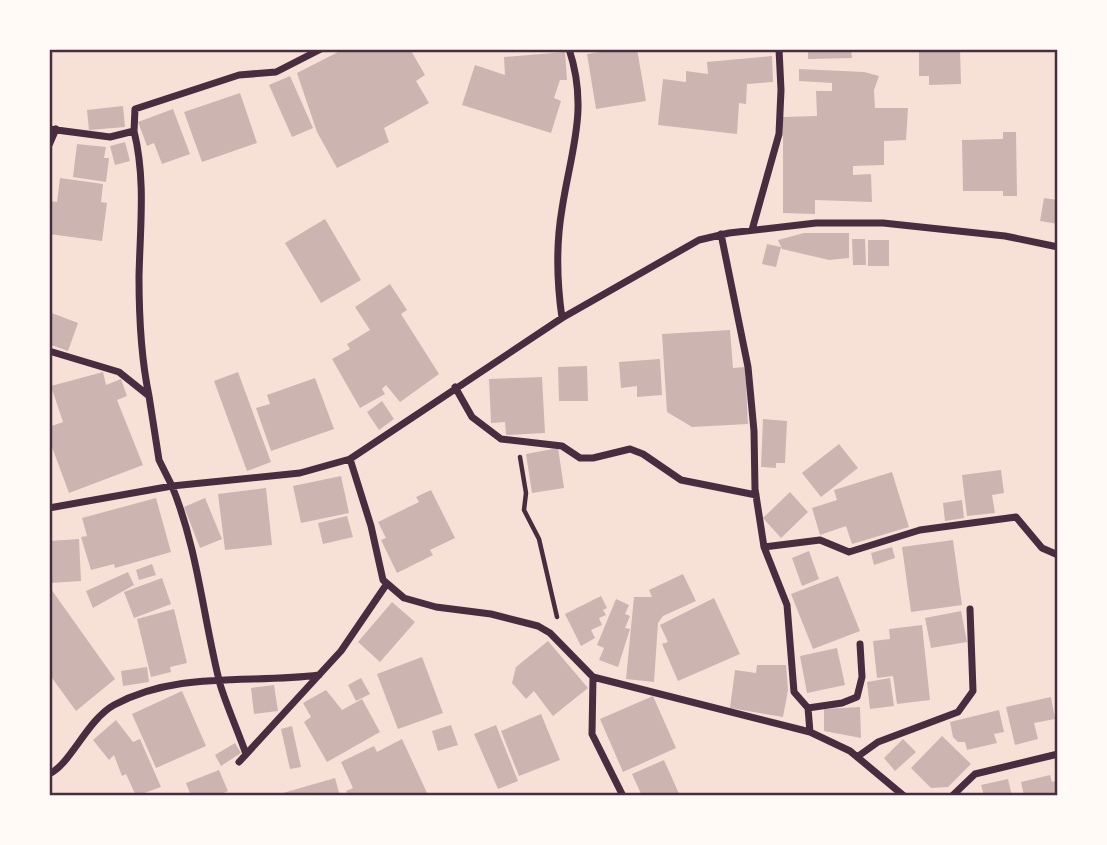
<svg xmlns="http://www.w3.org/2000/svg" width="1107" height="845" viewBox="0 0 1107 845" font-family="Signika,sans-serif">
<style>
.building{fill:#ccb4b1}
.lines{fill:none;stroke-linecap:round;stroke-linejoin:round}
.path{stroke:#4a2c40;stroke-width:4.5}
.minor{stroke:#4a2c40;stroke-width:7}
.neatline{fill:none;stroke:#4a2c40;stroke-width:2.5}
</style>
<rect width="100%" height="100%" fill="#f7e1d7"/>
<path class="building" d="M344 49H410L425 75 416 81 429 103 384 128 389 142 337 168 317 132 297 73Z
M619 49H637L646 101 596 109 587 54Z
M808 49H851L852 58 808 59Z
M919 49H960L961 84 929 85V76H919Z
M565 52 567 80H560L554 98 561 101 551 133 462 105 475 65 505 75 504 57Z
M772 56 773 82 747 84 746 104 739 103 737 134 658 125 663 79 686 82V71L708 74 707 62Z
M799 69 864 72 879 76 874 90 875 108H908L906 140 884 141V165L853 166V175L871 174 872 202 815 200V214L783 213V117L817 116 816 91H832V83L799 81Z
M290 76 313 128 292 137 269 85Z
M240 93 257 143 202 162 184 112Z
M123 106 125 127 89 130 87 110Z
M173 109 190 154 162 164 154 143 147 146 138 122Z
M1003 132H1016L1017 196H1003V191H963L962 140 1003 139Z
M125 142 130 161 115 165 110 146Z
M77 144 106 147 104 158H109L106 182 73 177Z
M60 178 103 184 101 202 107 203 102 241 49 234V201L57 202Z
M1044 198 1058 200V224L1040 221Z
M325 219 361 280 321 303 285 243Z
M804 233H849V258L829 260 782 249 778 240Z
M852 239H865L866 265H853Z
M868 240H889V266H868Z
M767 244 781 247 776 267 762 264Z
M390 284 407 310 401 314 439 374 400 402 386 385 382 389 385 394 360 408 332 359 350 349 347 344 370 330 355 307Z
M49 312 78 323 68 351 49 344Z
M730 330 733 368 745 367 748 424 692 427 667 412 662 334Z
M660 359 662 395 637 397V386L621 388 619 362Z
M587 366 588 401H559L558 367Z
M103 372 106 385 121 379 127 396 117 400 143 465 69 493 49 439V427L63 422 51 386Z
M238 372 271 462 247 471 214 381Z
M542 377 545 433 506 435 505 422 491 423 489 379Z
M315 378 334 429 271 451 256 408 270 404 267 395Z
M382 401 394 419 379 430 367 412Z
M763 419 787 421 785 463H776V468L761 467Z
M839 444 858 468 821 497 802 473Z
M558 448 564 488 532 493 526 454Z
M1001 470 1004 493 992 495 995 513 967 516 962 475Z
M892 472 909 527 852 544 846 526 820 535 812 508 837 500 834 490Z
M341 476 349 513 301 523 293 486Z
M266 488 272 545 225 550 218 494Z
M431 490 455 538 430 550 433 555 397 573 381 540 386 538 378 522 419 502 416 497Z
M790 492 808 512 781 538 763 518Z
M156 498 171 552 115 568 114 564 91 570 81 537 87 536 82 518Z
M205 498 222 539 200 548 184 507Z
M962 500 964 518 945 521 943 503Z
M347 516 353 537 323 544 318 523Z
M79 539 81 581 50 583 49 541Z
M953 540 962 605 911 612 902 547Z
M892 547 895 558 874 565 871 553Z
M809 551 819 579 802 586 792 558Z
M152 564 156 575 139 580 136 570Z
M128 572 134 585 93 608 86 591Z
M683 574 696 601 663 616 658 623 654 682 626 679 634 597H652L649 590Z
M838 576 860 631 813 649 791 594Z
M162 578 171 604 134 618 124 592Z
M51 589 115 679 76 711 52 678 49 680Z
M601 596 607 608 603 610 606 615 599 618 602 625 591 630 595 638 581 646 565 614Z
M714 598 740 654 678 681 662 644 668 642 660 625Z
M616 599 629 605 625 614 630 616 625 628 630 629 618 667 599 660 604 648 597 645Z
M392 602 415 622 380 662 358 642Z
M174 609 187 663 170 667 171 672 151 677 137 619Z
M961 611 967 642 931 648 925 618Z
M922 625 930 700 897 704 893 676 877 678 873 641 890 639 889 629Z
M548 641 588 688 553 716 534 691 526 699 512 683 516 667Z
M837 648 845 685 807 693 800 656Z
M422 657 443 713 398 729 377 674Z
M757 665H786L788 690 783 717 730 708 735 670 756 673Z
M147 667 149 682 123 686 121 671Z
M361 678 370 694 356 701 348 685Z
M890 678 894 706 870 709 867 682Z
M274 685 278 711 254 714 251 688Z
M326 690 342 710 362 699 380 732 327 762 304 722 311 717 303 703Z
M182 691 206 746 156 768 132 714Z
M653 696 676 748 623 772 600 719Z
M1051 697 1055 719 1034 723 1038 739 1015 745 1006 707Z
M860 707 861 738 824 731V709Z
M999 710 1004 732 994 734 997 743 967 750 965 742H958L953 737 950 722Z
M541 714 560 760 519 776 501 731Z
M116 720 133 742 140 739 161 787 136 796 126 774 122 776 114 755 109 760 93 740Z
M451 725 458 745 438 751 432 731Z
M496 725 518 781 498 789 474 734Z
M292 726 301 767 290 769 281 729Z
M942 736 971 764 948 787 931 788 911 768Z
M402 739 428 795 349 796 346 791 353 788 341 762 374 746 377 752Z
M903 739 916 752 895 771 884 758Z
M235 743 241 753 221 766 215 755Z
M664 760 680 796H642L632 774Z
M219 770 228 791 217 796H191L186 783Z
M1050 775 1052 782 1058 780V796H1024L1021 782Z
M335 778 340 796H284L283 793Z
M1008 779 1012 796H984L981 785Z"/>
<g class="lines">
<path class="path" d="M520 457 526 493 524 510 539 539 557 617"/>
<path class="minor" d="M49 129 110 137 134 131 135 109 239 75 276 72 321 49
M134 131C146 180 140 227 139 277 139 316 141 358 149 396
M49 145 56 129
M752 230 779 134 781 90 779 49
M721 234 748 367 754 431 755 489 764 547 787 605 794 692 808 708 810 732
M562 318C557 283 556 244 562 209 571 150 589 109 569 49
M49 351 119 372 149 396 159 460 172 486 300 473 350 459 371 526 383 580 404 598 436 607 491 614 538 626 550 633 593 677 810 732 850 751 904 796
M455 387 472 417 501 439 562 446 580 458H593L630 449 643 454 681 480 756 495
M350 459 562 318 699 240 729 233 816 223H883L1005 236 1058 247
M49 508 172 486C198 550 203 617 220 684 227 707 238 731 246 754
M764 547 820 540 849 552 920 530 1016 517 1042 548 1058 555
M593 677 592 734 623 796
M808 708 842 703 857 697 862 677 860 644
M857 757 878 742 958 712 973 691 970 609
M239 762 341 651 386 585
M49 774C70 765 87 720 114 705 178 670 251 684 319 675
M952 796 975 774 1058 754"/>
</g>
<rect width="1107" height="845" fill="none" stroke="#fffaf5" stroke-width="102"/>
<rect x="51" y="51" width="1005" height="743" class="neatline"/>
</svg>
